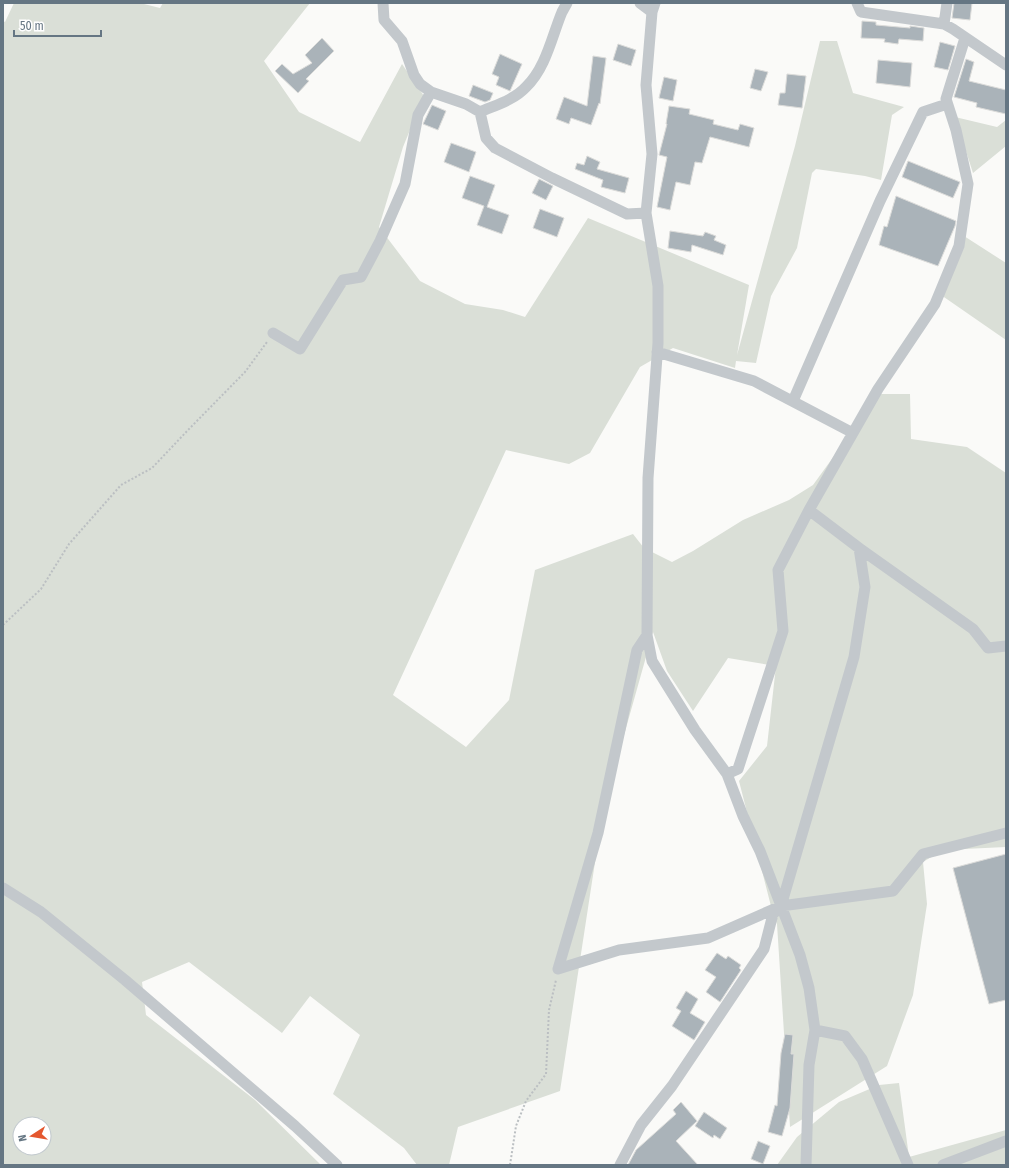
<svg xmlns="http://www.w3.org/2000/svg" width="1009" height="1168" viewBox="0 0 1009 1168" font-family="'Fira Sans Condensed',sans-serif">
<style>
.green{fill:#dadfd7;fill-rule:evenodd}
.building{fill:#aab3b9;stroke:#dcdcda}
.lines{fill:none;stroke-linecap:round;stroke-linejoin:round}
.path{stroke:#bbbfc2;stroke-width:2;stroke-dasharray:2 2;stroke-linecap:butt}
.minor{stroke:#c3c8cc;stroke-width:11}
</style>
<rect width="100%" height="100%" fill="#fafaf8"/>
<path class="green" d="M14 3H140L160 8 163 3H310L264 61 299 112 360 142 402 64 424 96 403 147 379 227 420 281 465 304 503 310 525 317 588 218 749 285 737 355 795 146 820 41H837L853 93 904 107 892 115 881 180 865 176 816 169 812 173 797 248 771 296 756 363 736 361 735 368 673 348 640 367 590 453 569 464 506 450 393 695 466 747 509 700 535 570 633 534 644 548 672 562 693 551 743 520 789 500 813 485 879 394H910L911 439 967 447 1006 473V847L943 850 923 862 927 904 913 995 887 1066 790 1127 777 924 773 914 739 781 767 746 776 666 728 658 693 711 667 671 653 632 603 810 560 1091 458 1127 449 1165H417L404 1148 333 1094 360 1035 310 996 282 1033 189 962 142 982 146 1015 255 1100 321 1165H3V21L5 22ZM20 1124H44V1148H20Z
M955 117 997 127 1006 120V146L973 173Z
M964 236 1006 263V340L941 295Z
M899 1083 909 1157 1006 1130V1165H777L797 1137 839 1102 879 1085Z"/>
<path class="building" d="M954 3H972L970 20 952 18Z
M862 21 876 22V25L910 28V26L924 28 923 41 899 39 898 44 884 42 885 39 861 38Z
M322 38 334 51 306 79 309 81 298 93 275 71 282 64 293 74 312 63 305 55Z
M940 42 955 46 948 70 934 67Z
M618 44 636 50 631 66 613 60Z
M500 54 522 64 510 91 496 85 499 77 492 74Z
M593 56 606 58 600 104 599 103 591 125 571 118 569 124 556 119 564 97 587 106Z
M966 59 974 62 969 81 1006 90V114L976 107 977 103 954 97Z
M878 60 912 63 910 87 876 83Z
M755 69 768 72 761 91 750 88Z
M787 74 806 76 802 108 778 105 780 93H785Z
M664 77 677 80 673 101 659 98Z
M473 85 493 93 490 100 485 102 469 96Z
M432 105 446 111 438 130 423 124Z
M669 106 690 109 689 114 714 120 713 124 738 130 740 124 754 128 749 147 710 137 702 163 695 162 690 185 676 182 670 210 657 207 667 157 659 155 667 124H666Z
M451 143 476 152 469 172 444 162Z
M587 156 600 162 597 169 629 178 625 193 601 187 603 180 575 169 577 163 584 165Z
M908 161 960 182 953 198 902 177Z
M470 176 495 185 487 207 509 215 502 234 477 225 484 206 462 198Z
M539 179 553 186 546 200 532 193Z
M896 196 956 221 955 226 938 266 879 245 884 226 887 227Z
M540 209 564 218 557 237 533 228Z
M670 231 703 236 705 232 716 236 714 240 726 245 723 255 692 245 691 252 668 248Z
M1006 854V1000L989 1004 953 868Z
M717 953 726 959 728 956 741 965 739 968 741 970 720 1002 706 992 716 977 705 970Z
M686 991 698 999 690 1013 705 1022 694 1040 672 1026 681 1011 676 1008Z
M785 1034 793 1035 791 1054H794L790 1108 782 1136 768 1132 775 1105 777 1106 781 1053Z
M681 1102 697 1121 676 1141 698 1165H628L636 1150 676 1114 673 1110Z
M704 1112 727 1128 720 1139 714 1135 713 1138 695 1126Z
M758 1141 770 1146 763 1164 751 1159Z"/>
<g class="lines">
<path class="path" d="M3 625 41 589 69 544 121 485 152 468 189 429 245 372 267 342
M510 1165 516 1126 526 1101 546 1074 549 1010 556 980"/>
<path class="minor" d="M383 3 384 20 402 41 414 75 420 84 431 92 466 104 480 112 486 138 495 148 552 178 627 214 646 213
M640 3 652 12
M655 3 652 12 646 85 652 154 646 213 658 286V343L648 478 647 635 652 661 695 730 727 774 743 816 760 851 800 955 809 988 815 1030 809 1065 806 1165
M857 3 861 12 944 24 953 29 1006 65
M944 24 947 3
M480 112C496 105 514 100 526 87 546 68 552 36 562 12L567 3
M273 333 300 349 343 280 361 277 380 241 405 184 418 115 431 92
M657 352 754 381 853 433
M793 401 880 201 923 112 947 104
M809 510 878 389 935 304 959 246 968 184 956 130 946 99 965 38
M859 548 973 629 988 648 1006 646
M3 888 41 912 125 980 295 1126 337 1165
M558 969 619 950 708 938 781 906 893 891 923 854 1006 833
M558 969 598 833 637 650 647 635
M815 1030 845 1036 862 1059 908 1165
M620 1165 641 1125 672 1086 764 949 773 914 781 906 854 657 865 587 859 548 809 510 778 570 783 631 738 769 727 774
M943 1165 1006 1141"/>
</g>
<rect width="1009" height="1168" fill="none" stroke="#657683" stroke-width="8"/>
<g transform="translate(32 1136) rotate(258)"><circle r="19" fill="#ffffff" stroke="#c1c8cd"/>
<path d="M0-3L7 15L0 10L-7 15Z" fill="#e4572e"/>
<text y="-6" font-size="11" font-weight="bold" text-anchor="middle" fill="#657683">N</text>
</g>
<path d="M14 30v6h87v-6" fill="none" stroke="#657683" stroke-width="2"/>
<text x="20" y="30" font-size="12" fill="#657683" stroke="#ffffff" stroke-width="3" paint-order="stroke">50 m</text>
</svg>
